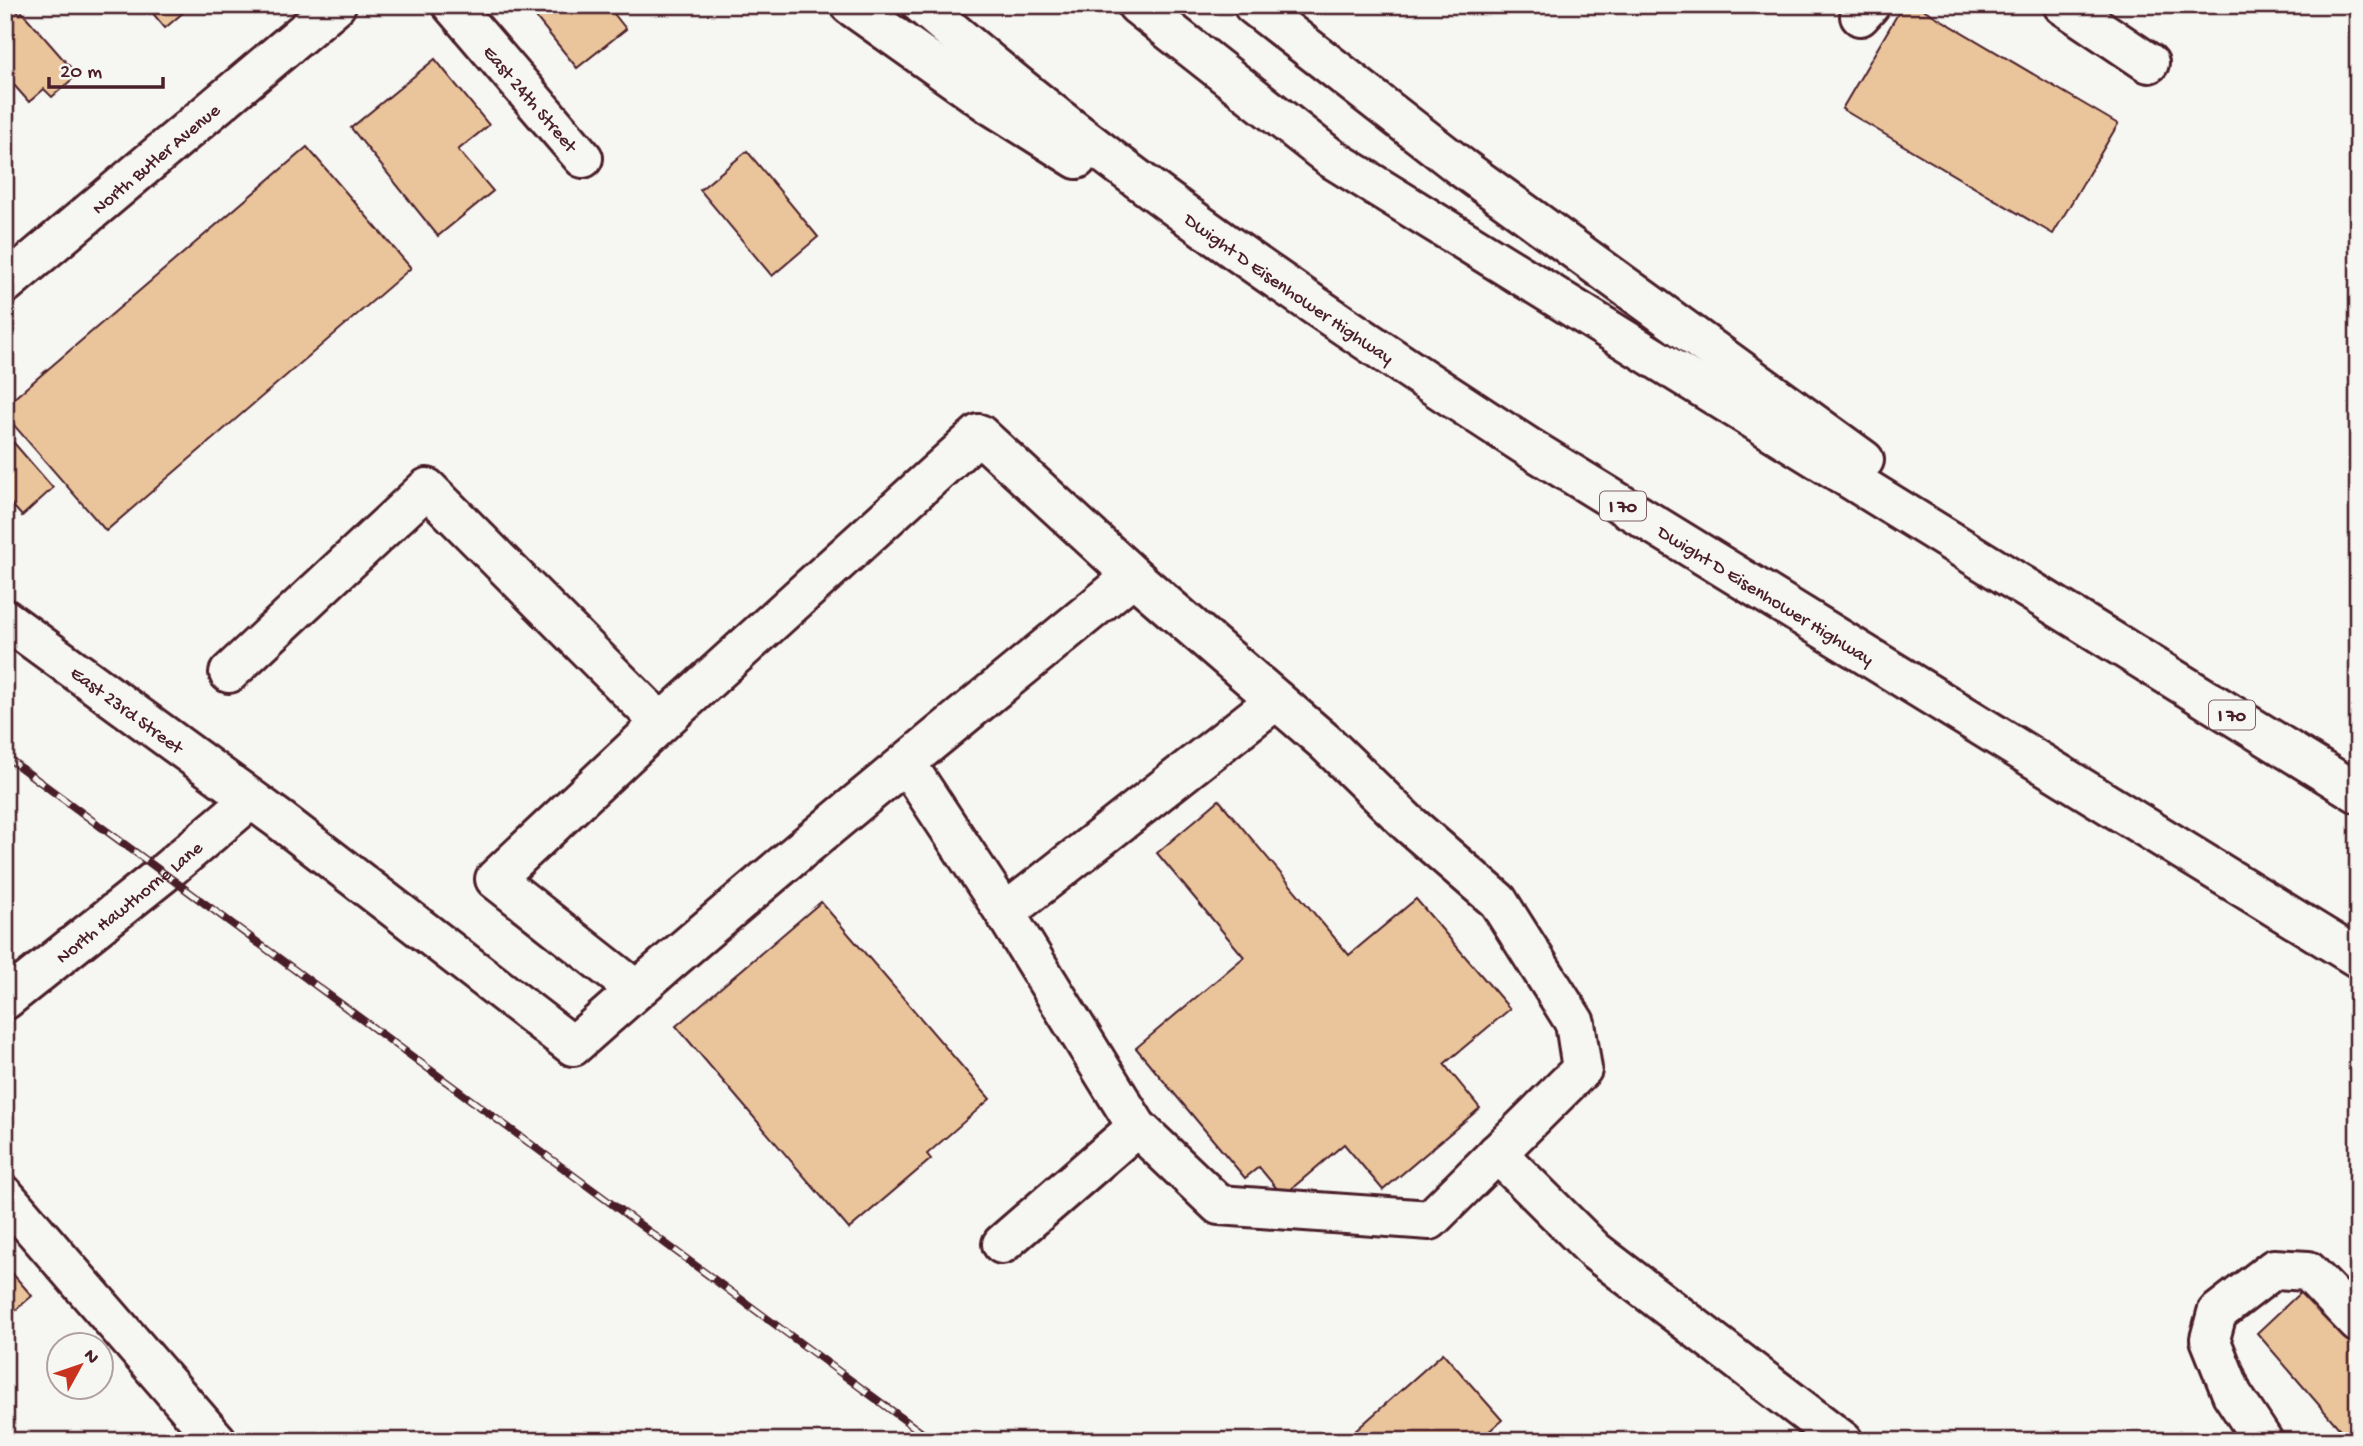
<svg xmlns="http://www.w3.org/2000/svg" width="2363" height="1446" viewBox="0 0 2363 1446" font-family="'Gochi Hand',sans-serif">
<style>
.building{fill:#eac59b;stroke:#4a1f2b;stroke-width:2}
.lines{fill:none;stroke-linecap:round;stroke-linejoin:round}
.minor-casing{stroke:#4a1f2b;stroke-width:44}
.highway-casing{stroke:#4a1f2b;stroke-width:44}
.minor{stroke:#f6f6f2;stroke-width:38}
.highway{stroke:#f6f6f2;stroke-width:38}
.rail-casing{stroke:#4a1f2b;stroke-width:8}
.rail{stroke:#f6f6f2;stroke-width:5;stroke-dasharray:16;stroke-linecap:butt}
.labels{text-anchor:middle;stroke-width:5;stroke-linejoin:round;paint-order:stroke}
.shield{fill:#f6f6f2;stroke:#7e6067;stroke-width:2}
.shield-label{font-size:18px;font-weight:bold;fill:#4a1f2b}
.street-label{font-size:19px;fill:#4a1f2b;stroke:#f6f6f2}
</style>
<rect width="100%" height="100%" fill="#f6f6f2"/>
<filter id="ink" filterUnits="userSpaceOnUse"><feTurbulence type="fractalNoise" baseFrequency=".0143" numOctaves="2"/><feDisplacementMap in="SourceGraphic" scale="14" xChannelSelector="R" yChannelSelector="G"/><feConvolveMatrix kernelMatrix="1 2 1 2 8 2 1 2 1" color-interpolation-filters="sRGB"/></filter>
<g filter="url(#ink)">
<path class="building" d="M5 5H12L20 14 22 12 77 75 52 97 44 89 29 102 5 75Z
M146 5H192L165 28Z
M526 5H607L626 29 577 68Z
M1903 5H1916L2118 124 2053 234 1842 109Z
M435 59 489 125 458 150 493 191 438 236 351 128Z
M307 147 411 268 106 531 5 415V406Z
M747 151 818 237 772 276 700 190Z
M14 443 53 488 22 516 5 497V451Z
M1219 800 1349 955 1416 899 1510 1009 1444 1064 1480 1108 1383 1190 1344 1144 1283 1196 1259 1167 1245 1178 1136 1048 1244 957 1157 853Z
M821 902 990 1099 927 1154 931 1159 849 1229 676 1026Z
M5 1265 32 1296 5 1319Z
M2304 1289 2358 1351V1441H2350L2257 1333Z
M1443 1353 1502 1420 1478 1441H1344Z"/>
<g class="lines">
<g class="minor-casing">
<g id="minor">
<path id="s1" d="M452 5 583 158"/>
<path d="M2063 5 2149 63"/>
<path d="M1860 16 1870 5"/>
<path id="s2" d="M5 284 336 5"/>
<path id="s3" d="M5 619 280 820 573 1046C755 884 945 731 1133 576L979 434 661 723 495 879 636 990"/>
<path d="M229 673 427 488 661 723"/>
<path d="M906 763 1005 913 1137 1127 1219 1205 1430 1220 1582 1069 1575 1023 1498 901 1408 823 1325 742 1133 576"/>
<path d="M1005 913 1276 700"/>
<path id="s4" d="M5 1000 164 873 250 800"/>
<path d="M1497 1153 1595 1251 1843 1441"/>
<path d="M5 1196 217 1441"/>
<path d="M1002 1244 1137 1127"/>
<path d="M2263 1441 2232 1394 2210 1339 2217 1313 2274 1269 2308 1271 2358 1323"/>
</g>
</g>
<g class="highway-casing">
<g id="highway">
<path d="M850 5 991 105 1077 159"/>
<path id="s5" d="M922 5C1110 170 1319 312 1528 447L2358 958"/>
<path d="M1137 5 1331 158 2358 793"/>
<path d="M1253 5 1461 167 1864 460"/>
</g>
</g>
<use href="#minor" class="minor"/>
<use href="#highway" class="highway"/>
<g class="rail-casing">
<path id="rail" d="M5 756 933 1441"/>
</g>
<use href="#rail" class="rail"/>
</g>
</g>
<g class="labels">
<g class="shield">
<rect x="1600" y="491.5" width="46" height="29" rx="5"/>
<rect x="2209" y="700.5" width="46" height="29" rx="5"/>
</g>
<g class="shield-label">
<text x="1623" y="512">I 70</text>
<text x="2232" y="721">I 70</text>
</g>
<g class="street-label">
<text dy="7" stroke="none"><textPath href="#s1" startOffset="122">East 24th Street</textPath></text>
<text dy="7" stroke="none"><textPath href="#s2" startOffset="196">North Butler Avenue</textPath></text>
<text dy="7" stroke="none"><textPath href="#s5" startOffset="464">Dwight D Eisenhower Highway</textPath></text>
<text dy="7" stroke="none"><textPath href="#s5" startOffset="1031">Dwight D Eisenhower Highway</textPath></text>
<text dy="7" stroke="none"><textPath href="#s3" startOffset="152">East 23rd Street</textPath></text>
<text dy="7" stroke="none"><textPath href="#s4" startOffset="158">North Hawthorne Lane</textPath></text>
</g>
</g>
<rect width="2363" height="1446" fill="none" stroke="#f6f6f2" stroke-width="28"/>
<rect x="14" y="14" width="2335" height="1418" fill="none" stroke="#4a1f2b" stroke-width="2.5" filter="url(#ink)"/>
<g transform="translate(80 1366) rotate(50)"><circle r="33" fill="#f6f6f2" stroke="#b1a0a2" stroke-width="2"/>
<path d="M0-5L12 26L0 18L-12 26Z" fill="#c8321e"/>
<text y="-10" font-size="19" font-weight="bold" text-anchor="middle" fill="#4a1f2b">N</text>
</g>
<path d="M49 77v10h114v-10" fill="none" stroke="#4a1f2b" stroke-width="3.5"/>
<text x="60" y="77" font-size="21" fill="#4a1f2b" stroke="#f6f6f2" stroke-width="5" paint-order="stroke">20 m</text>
</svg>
